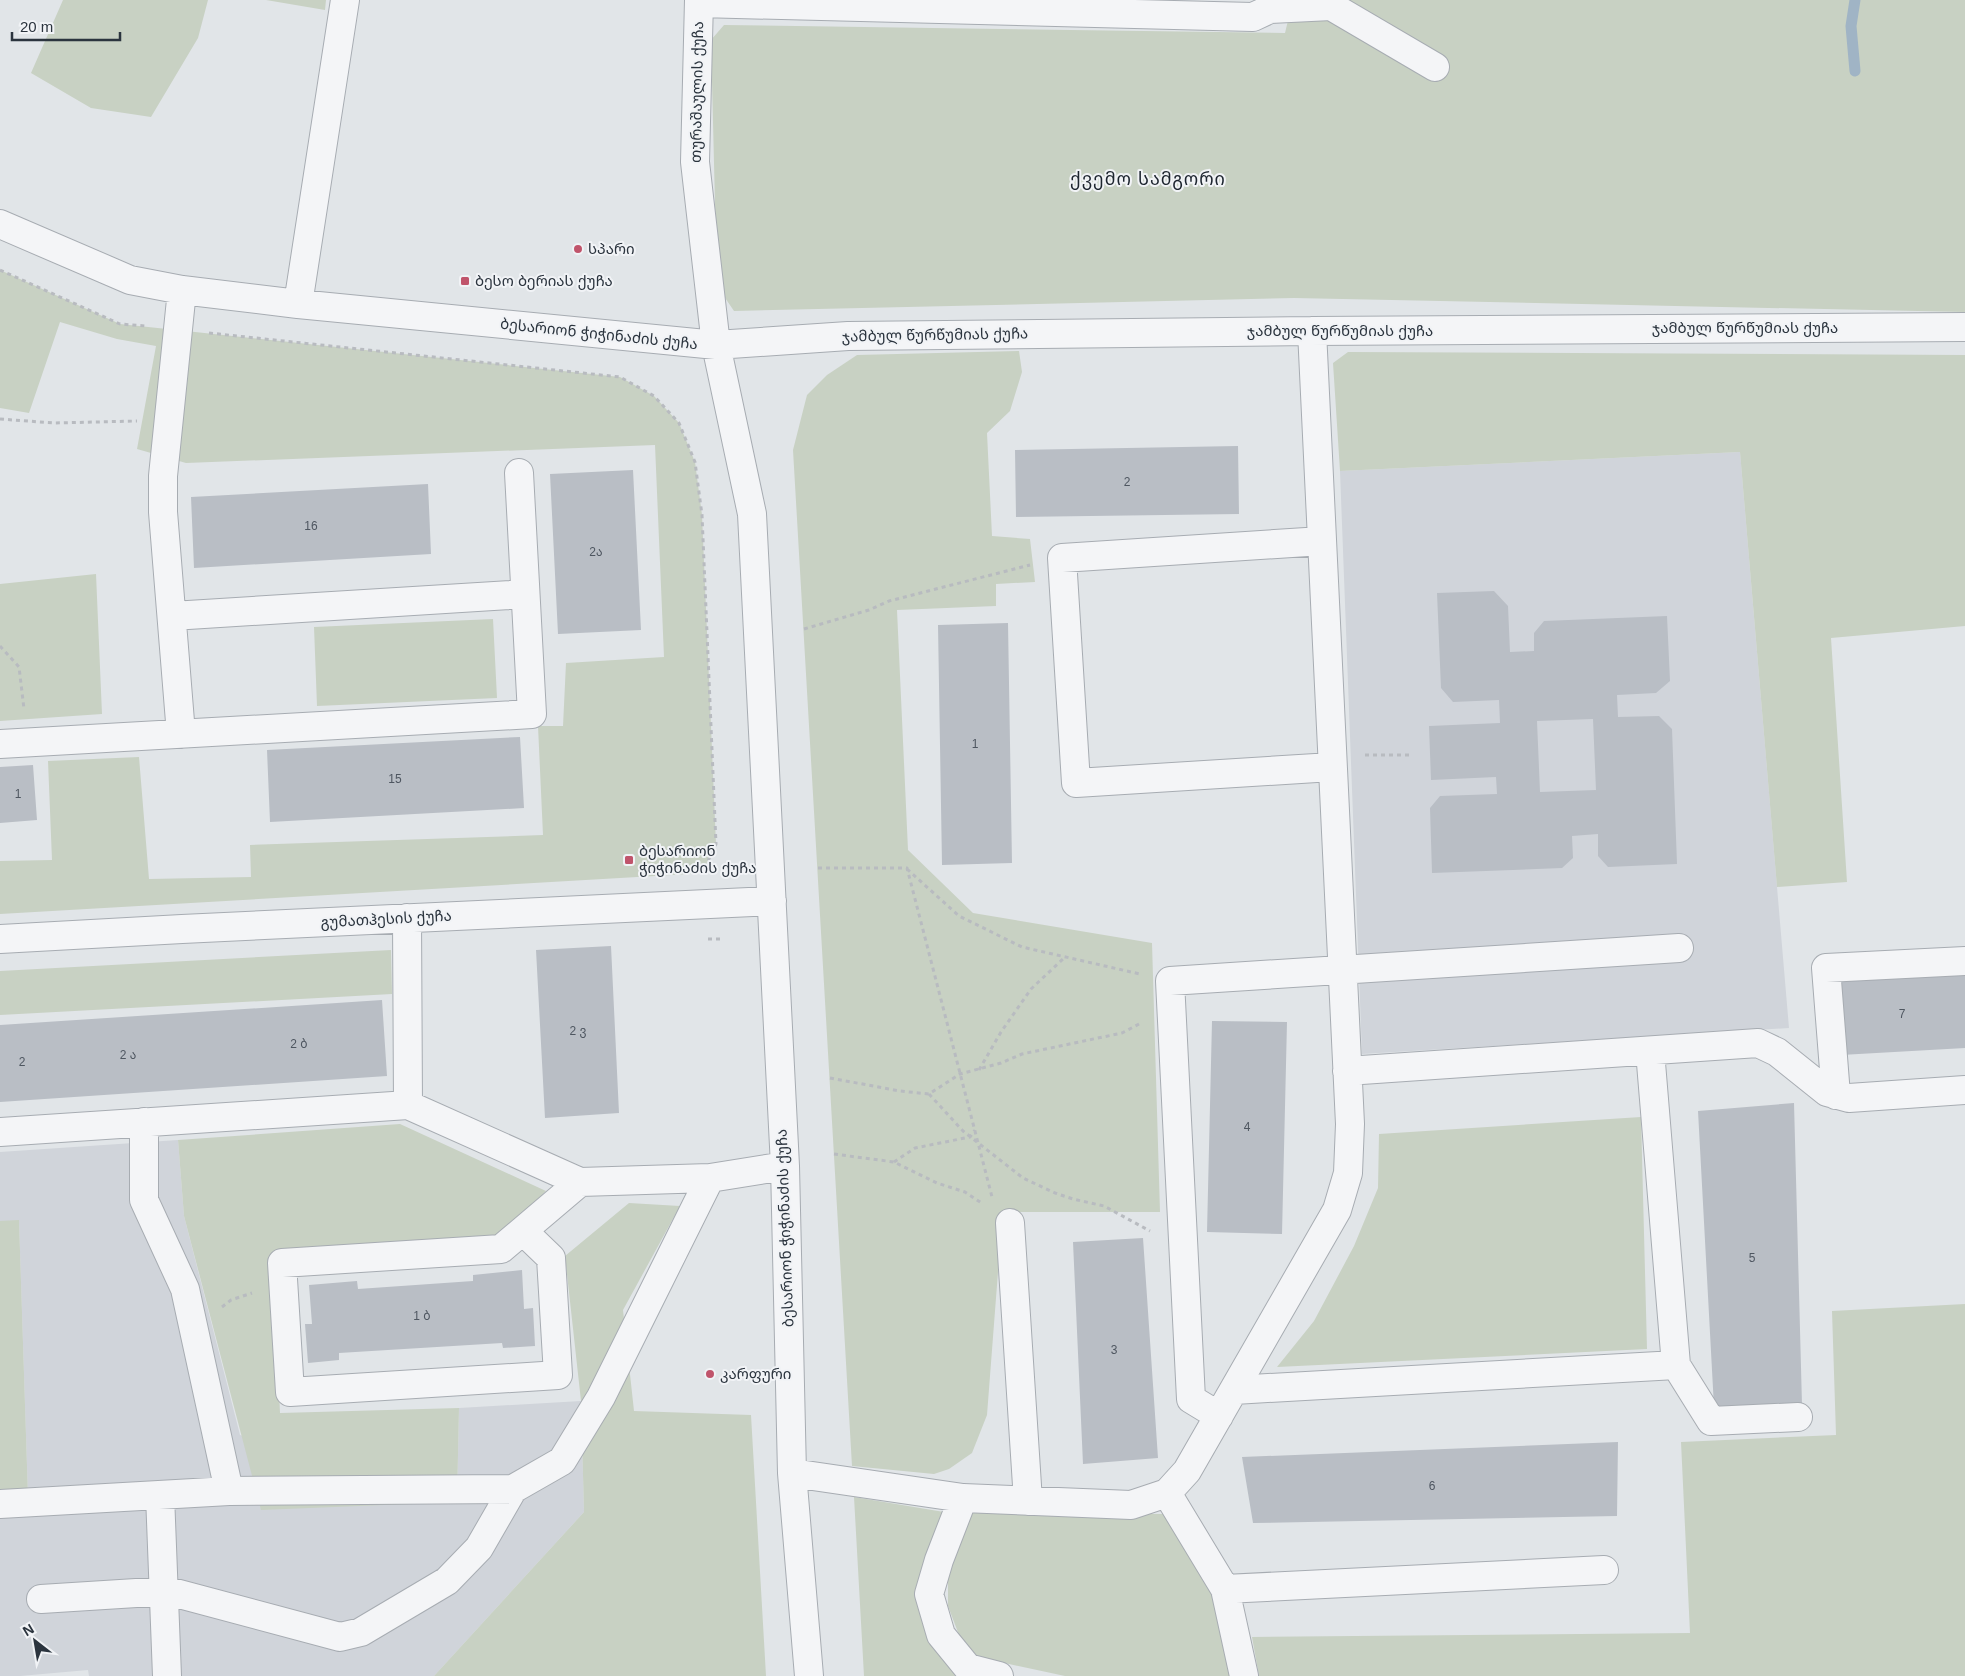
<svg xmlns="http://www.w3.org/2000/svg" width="1965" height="1676" viewBox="0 0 1965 1676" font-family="Arial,'Noto Sans Georgian',sans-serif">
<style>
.built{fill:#d0d4da}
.green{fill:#c8d1c3}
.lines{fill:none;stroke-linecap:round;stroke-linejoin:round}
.stream{stroke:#a0b4c5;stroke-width:11}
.building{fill:#b9bec5;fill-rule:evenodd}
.minor-casing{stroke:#a7acb2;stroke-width:30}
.path{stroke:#b8bbc0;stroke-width:3;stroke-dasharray:4 4;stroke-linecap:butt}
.minor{stroke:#f4f5f7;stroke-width:28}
.poi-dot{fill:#c0546b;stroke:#f1f3f6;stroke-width:2}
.labels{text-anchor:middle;stroke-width:4;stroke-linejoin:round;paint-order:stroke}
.number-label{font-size:12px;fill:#4e5660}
.street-label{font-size:15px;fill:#2b343e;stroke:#f1f3f6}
.poi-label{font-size:15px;fill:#2b343e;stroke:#f1f3f6;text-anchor:start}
.quarter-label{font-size:18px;letter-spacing:1px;fill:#1d252f;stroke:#f1f3f6}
</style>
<rect width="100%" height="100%" fill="#e1e5e8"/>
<path class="built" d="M1740 452 1789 1028 1362 1054 1340 471Z
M178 1140 184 1216 240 1435 457 1502 459 1408 581 1401 584 1512 434 1676H89L88 1670 20 1676H0V1497L28 1496 19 1221H0V1152Z"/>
<path class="green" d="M63 0H208L198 38 151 117 91 108 31 73Z
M266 0H326L325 10Z
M1293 0H1965V312L1294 298 734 311 717 286 711 40 724 25 1285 33Z
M0 270 120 324 620 377 654 396 679 423 695 462 702 515 716 844 705 867 689 874 0 914V861L52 860 48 761 139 757 149 879 251 877 250 845 543 835 538 726H563L566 663 664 657 655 445 186 463 137 449 156 346 117 339 60 322 29 413 0 408Z
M1019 351 1022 372 1010 411 987 433 992 536 1030 539 1035 582 996 584V606L897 610 908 850 973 913 1152 943 1160 1212H1020L1001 1233 987 1415 972 1453 949 1469 934 1474 852 1466 793 450 807 395 827 375 857 355Z
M1348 352 1965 355V626L1831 638 1847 882 1777 887 1740 452 1340 471 1333 363Z
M96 574 102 714 0 721V584Z
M493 619 497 698 317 706 314 627Z
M391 950 392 994 0 1015V971Z
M1641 1117 1647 1349 1277 1367 1314 1321 1354 1246 1378 1188 1379 1134Z
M400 1124 546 1191 498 1239 273 1253 280 1413 459 1408 457 1502 261 1510 184 1216 178 1140Z
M629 1203 680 1206 623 1310 634 1411 751 1415 766 1676H434L584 1512 581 1401 565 1256Z
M19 1220 28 1496 0 1497V1221Z
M1965 1304V1676H1259L1252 1637 1690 1633 1681 1442 1836 1435 1832 1311Z
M854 1497 944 1512 916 1586 933 1638 970 1676H864Z
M968 1513 1165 1514 1215 1589 1231 1676H1065L1000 1662 976 1655 959 1635 948 1606V1567Z"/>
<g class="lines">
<path class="stream" d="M1855 71 1851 26 1855 0"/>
</g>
<path class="building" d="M1238 446 1239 514 1016 517 1015 450Z
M633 470 641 630 558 634 550 474Z
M428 484 431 554 194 568 191 497Z
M1494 591 1508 606 1510 652 1534 651V633L1544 621 1667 616 1670 681 1656 693 1617 695 1618 717 1659 716 1672 729 1677 864 1608 867 1598 856V834L1572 836 1573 858 1562 868 1432 873 1430 808 1440 796 1497 794 1496 777 1431 780 1429 726 1500 723 1499 700 1453 702 1441 688 1437 593ZM1593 719 1596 790 1540 792 1537 721Z
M1008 623 1012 863 942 865 938 625Z
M520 737 524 808 270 822 267 750Z
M33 765 37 820 0 823V767Z
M611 946 619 1113 545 1118 536 950Z
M1965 972V1048L1841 1055 1837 980Z
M382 1000 387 1076 0 1102V1025Z
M1212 1021 1287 1022 1282 1234 1207 1232Z
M1794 1103 1802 1405 1714 1407 1698 1111Z
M1143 1238 1158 1458 1083 1464 1073 1242Z
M522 1270 524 1309 533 1308 535 1346 503 1348 502 1343 339 1353V1360L308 1363 305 1324H312L309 1285 357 1281 358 1289 473 1281V1275Z
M1618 1442 1617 1516 1253 1523 1242 1457Z"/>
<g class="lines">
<g class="minor-casing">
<path id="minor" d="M699 0 695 162 716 345 752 514 785 1166 792 1473 809 1676
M699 3 1253 17 1270 9 1277 0
M1270 9 1331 6 1435 67
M0 224 130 280 182 290 298 304 716 345 848 336 1312 331 1965 327
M298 304 345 0
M1322 541 1062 558 1076 783 1332 767
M172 616 525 594
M181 734 163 512V476L182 290
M0 744 532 714 519 473
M0 939 182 929 772 901
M1347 1071 1758 1043 1777 1052 1827 1092 1849 1098 1965 1090
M1836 1095 1826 968 1965 961
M408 1105 580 1182
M144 1122V1200L185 1289 229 1491
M0 1132 408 1105 407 918
M1010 1223 1028 1501
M523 1231 551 1258 558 1375 290 1392 282 1263 501 1249 580 1182 710 1178
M1676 1365 1711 1421 1798 1417
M1234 1390 1676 1365 1650 1051
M1219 1416 1191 1399 1170 981 1679 948
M792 1473 963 1498 1131 1505 1167 1493 1187 1471 1337 1210 1348 1173 1350 1124 1312 331
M1167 1493 1225 1589 1604 1570
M160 1495 167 1676
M963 1498 939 1560 929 1594 941 1635 968 1668 999 1676
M0 1504 229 1491 513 1489 562 1461 601 1397 710 1178 785 1166
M1225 1589 1244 1676
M41 1599 168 1591 340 1637 361 1632 447 1581 479 1548 513 1489"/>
</g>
<path class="path" d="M0 270 120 324 146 326
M209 333 620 377 654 396 679 423 695 462 702 515 716 844 705 867 696 871
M0 419 54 423 137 421
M804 629 869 610 889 601 1030 565
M0 646 19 667 24 709
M1365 755H1409
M818 868H907L992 1197
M907 869 959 916 1022 947 1140 974
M708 939H722
M979 1070 1001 1032 1031 989 1065 957
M830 1078 900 1091 929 1094 960 1074 1001 1063 1022 1054 1122 1033 1141 1023
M929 1094 963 1131 1023 1178 1055 1193 1073 1199 1104 1206 1150 1231
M834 1154 894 1162 937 1183 965 1192 983 1204
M894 1162 915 1148 970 1137 975 1130
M222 1307 231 1300 252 1293"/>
<use href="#minor" class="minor"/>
</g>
<g class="poi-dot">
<circle cx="578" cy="249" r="5"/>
<rect x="460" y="276" width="10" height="10" rx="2.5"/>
<rect x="624" y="855" width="10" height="10" rx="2.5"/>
<circle cx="710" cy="1374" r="5"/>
</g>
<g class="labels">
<g class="number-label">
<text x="1127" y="486">2</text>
<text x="311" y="530">16</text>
<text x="596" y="556">2ა</text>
<text x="975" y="748">1</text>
<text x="395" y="783">15</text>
<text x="18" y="798">1</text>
<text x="1902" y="1018">7</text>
<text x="578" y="1035">2 ვ</text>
<text x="299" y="1048">2 ბ</text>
<text x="128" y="1059">2 ა</text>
<text x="22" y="1066">2</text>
<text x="1247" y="1131">4</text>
<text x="1752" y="1262">5</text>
<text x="422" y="1320">1 ბ</text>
<text x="1114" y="1354">3</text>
<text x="1432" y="1490">6</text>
</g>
<g class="street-label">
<text transform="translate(697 92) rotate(-89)" y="5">თურაშაულის ქუჩა</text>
<text x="1745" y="333">ჯამბულ წურწუმიას ქუჩა</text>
<text x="1340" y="336">ჯამბულ წურწუმიას ქუჩა</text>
<text transform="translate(599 334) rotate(6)" y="5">ბესარიონ ჭიჭინაძის ქუჩა</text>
<text transform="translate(935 335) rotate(-1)" y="5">ჯამბულ წურწუმიას ქუჩა</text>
<text transform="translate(386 919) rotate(-3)" y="5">გუმათჰესის ქუჩა</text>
<text transform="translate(785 1228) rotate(-92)" y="5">ბესარიონ ჭიჭინაძის ქუჩა</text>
</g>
<g class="poi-label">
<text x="588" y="254">სპარი</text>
<text x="475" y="286">ბესო ბერიას ქუჩა</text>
<text x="639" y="856">ბესარიონ<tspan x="639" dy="17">ჭიჭინაძის ქუჩა</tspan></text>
<text x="720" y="1379">კარფური</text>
</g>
<g class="quarter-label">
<text x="1148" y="185">ქვემო სამგორი</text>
</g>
</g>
<g transform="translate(35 1641) rotate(329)" stroke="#f1f3f6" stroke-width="4" paint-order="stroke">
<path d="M0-4L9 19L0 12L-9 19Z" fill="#2b343e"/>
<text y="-8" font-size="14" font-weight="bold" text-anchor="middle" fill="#2b343e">N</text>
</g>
<path d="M12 32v8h108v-8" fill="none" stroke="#2b343e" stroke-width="2.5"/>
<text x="20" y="32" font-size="15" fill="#2b343e" stroke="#f1f3f6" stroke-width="4" paint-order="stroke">20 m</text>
</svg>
